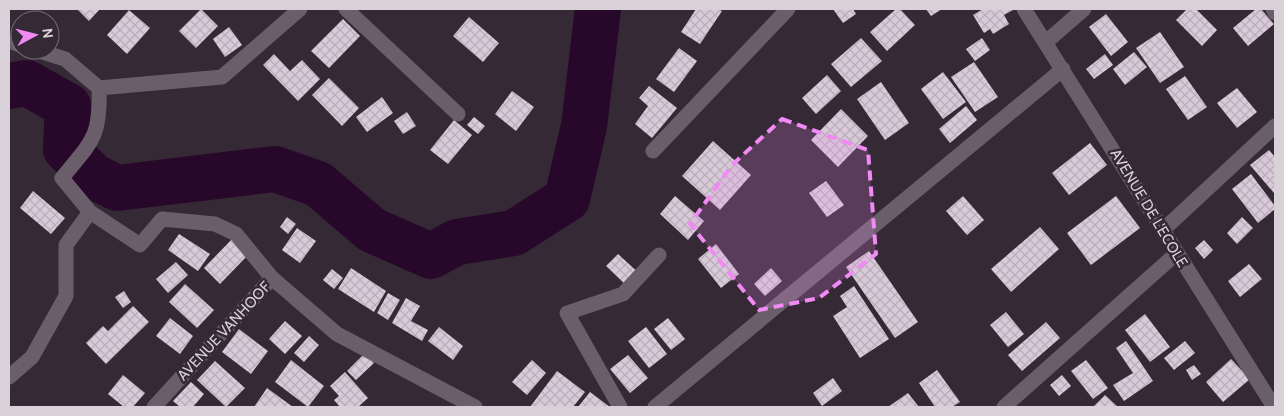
<svg xmlns="http://www.w3.org/2000/svg" width="1284" height="416" viewBox="0 0 1284 416" font-family="Cabin,sans-serif">
<style>
.lines{fill:none;stroke-linecap:round;stroke-linejoin:round}
.river{stroke:#28082a;stroke-width:46}
.building{fill:url(#building-cross-hatch)}
.lane{stroke:#6a5e6a;stroke-width:15}
.street{stroke:#6a5e6a;stroke-width:15}
.marked{fill:#f18af4;fill-opacity:0.2;stroke:#f18af4;stroke-width:4;stroke-dasharray:10 6;stroke-linejoin:round}
.labels{text-anchor:middle;stroke-width:5;stroke-linejoin:round;paint-order:stroke}
.street-label{font-size:15px;fill:#d8d1d8;stroke:#342934}
</style>
<defs>
<pattern id="building-cross-hatch" width="8" height="8" patternUnits="userSpaceOnUse" patternTransform="scale(1.25)"><rect width="8" height="8" fill="#d8cad8"/><path d="M0 0l8 8M0 8l8-8" fill="none" stroke="#baaeba"/></pattern>
</defs>
<rect width="100%" height="100%" fill="#342934"/>
<g class="lines">
<path class="river" d="M9 86 27 83 68 106 66 149 93 176 117 188 275 169 318 184 372 230 431 256 457 242 514 233 567 199 584 126 598 9"/>
</g>
<path class="building" d="M77 9H100L89 21Z
M201 9 218 26 196 48 179 31Z
M696 9H718L722 11 700 44 681 32Z
M833 9H853L856 14 843 23Z
M896 9H900L915 25 887 51 870 32Z
M926 9H942L931 16Z
M983 9H1012L1013 10 1004 15 1009 24 993 34 990 29 984 33 973 15Z
M1187 9H1196L1217 30 1202 46 1176 20Z
M1256 9H1261L1274 24 1248 46 1233 28Z
M129 10 150 28 127 54 107 35Z
M1106 14 1128 42 1111 56 1089 27Z
M469 17 499 43 483 62 453 36Z
M343 19 360 36 329 68 311 51Z
M229 27 242 45 225 57 213 39Z
M1160 32 1184 67 1160 83 1136 48Z
M861 38 882 61 851 87 831 64Z
M982 38 990 50 975 61 966 49Z
M679 48 697 61 674 92 656 79Z
M1134 52 1147 67 1125 85 1113 69Z
M274 54 290 71 302 60 320 79 298 101 263 65Z
M1105 54 1113 65 1094 79 1086 69Z
M974 62 998 97 975 112 951 77Z
M943 72 966 102 943 119 921 89Z
M827 75 841 91 816 114 802 98Z
M1185 76 1207 107 1188 120 1166 89Z
M329 78 359 108 342 126 312 95Z
M881 82 909 123 885 140 857 99Z
M649 86 677 108 652 138 635 124 648 106 639 98Z
M1237 88 1257 112 1237 128 1217 103Z
M512 91 534 107 516 131 495 114Z
M382 97 393 113 367 132 356 117Z
M966 106 977 120 950 143 939 129Z
M841 109 868 136 838 167 811 140Z
M407 112 416 126 403 134 394 121Z
M474 117 485 126 478 134 467 125Z
M454 120 472 135 448 164 430 150Z
M713 141 751 175 720 210 682 176Z
M1090 143 1107 165 1069 195 1052 173Z
M1269 150 1275 157 1274 193 1250 165Z
M1251 174 1275 206V209L1258 223 1232 189Z
M826 181 844 205 827 217 809 193Z
M33 191 65 218 51 234 20 208Z
M675 196 704 221 688 240 660 214Z
M963 196 984 220 967 235 946 211Z
M1116 196 1140 228 1091 265 1067 233Z
M287 217 296 224 288 234 280 227Z
M1242 217 1253 228 1237 244 1227 233Z
M1040 227 1059 249 1011 292 991 269Z
M297 228 316 241 300 263 282 250Z
M179 234 210 254 198 271 168 250Z
M233 238 249 254 220 284 204 268Z
M1204 240 1213 250 1204 259 1195 248Z
M716 244 739 274 721 288 698 259Z
M869 251 918 322 895 338 846 267Z
M618 254 641 275 629 288 606 266Z
M176 262 188 275 168 293 156 279Z
M1249 264 1262 279 1240 297 1228 281Z
M351 268 386 291 374 312 338 289Z
M771 268 782 281 765 296 754 284Z
M332 269 343 278 334 289 323 280Z
M185 284 214 310 197 328 169 302Z
M854 286 889 339 860 358 833 316 847 307 840 296Z
M124 291 131 302 123 308 115 297Z
M388 293 400 300 388 320 377 313Z
M406 298 420 306 411 321 428 330 422 341 392 323Z
M133 306 149 322 106 364 86 343 103 326 108 331Z
M1006 312 1024 334 1008 347 990 325Z
M1145 314 1170 347 1150 362 1125 330Z
M170 318 193 336 180 354 156 336Z
M668 318 685 339 671 350 654 329Z
M285 321 302 336 285 354 269 339Z
M1046 322 1060 338 1022 371 1008 355Z
M439 327 463 346 453 360 428 341Z
M646 327 667 354 649 368 628 341Z
M239 329 268 351 251 374 222 352Z
M309 336 319 345 304 362 294 353Z
M1126 341 1153 381 1124 401 1113 385 1133 373 1116 348Z
M1185 341 1195 353 1174 370 1164 358Z
M365 353 374 363 356 380 347 371Z
M628 355 648 378 630 393 610 369Z
M1231 359 1250 379 1223 402 1206 382Z
M291 360 324 386 308 407 275 382Z
M532 360 546 373 527 395 512 382Z
M1086 360 1108 388 1093 399 1071 371Z
M215 361 245 388 226 407 197 380Z
M1194 365 1201 374 1192 380 1186 370Z
M937 370 960 402 952 407H935L919 383Z
M557 371 585 392 573 407H530Z
M345 372 368 398 358 407H340L334 400 339 396 330 386Z
M123 375 145 393 133 407H124L108 394Z
M1062 375 1071 386 1059 396 1050 385Z
M833 378 842 391 822 406 813 393Z
M191 382 204 394 193 407H180L173 401Z
M267 388 293 407H254Z
M590 392 610 407H578Z
M908 393 919 407H888Z
M1105 395 1118 407H1093Z"/>
<g class="lines">
<path class="lane" d="M620 407 567 313 623 294 659 255"/>
<path class="street" d="M346 9 458 114
M1024 9 1274 407
M1273 9 1275 13
M9 41 20 45
M1046 42 1084 9
M36 50 65 59 99 88C101 138 91 142 62 178L90 212 140 245 162 219 215 224 236 234 272 278 337 334 475 407
M99 88 222 77 300 9
M653 151 788 9
M1163 230 1275 126
M9 377 32 357 66 296V245L90 212
M154 407 272 278
M655 407 1063 69
M1004 407 1176 254"/>
</g>
<path class="marked" d="M782 119 868 150 876 254 819 298 759 310 690 224 732 165Z"/>
<g class="labels">
<g class="street-label">
<text transform="translate(1149 208) rotate(59)" y="5">AVENUE DE L'ECOLE</text>
<text transform="translate(224 331) rotate(-47)" y="5">AVENUE VANHOOF</text>
</g>
</g>
<rect width="1284" height="416" fill="none" stroke="#d8d1d8" stroke-width="20"/>
<g transform="translate(35 35) rotate(83)"><circle r="24" fill="#342934" stroke="#766c76"/>
<path d="M0-4L9 19L0 12L-9 19Z" fill="#f18af4"/>
<text y="-8" font-size="14" font-weight="bold" text-anchor="middle" fill="#d8d1d8">N</text>
</g>
</svg>
